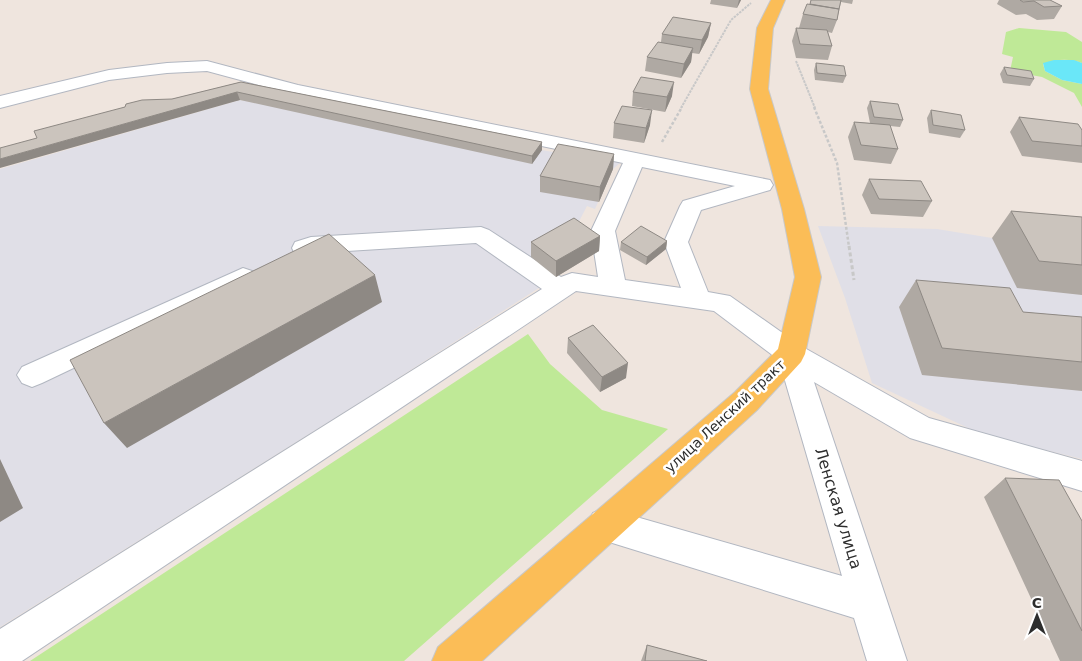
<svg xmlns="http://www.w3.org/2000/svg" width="1082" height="661" viewBox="0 0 1082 661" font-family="'DejaVu Sans',sans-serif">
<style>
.industrial{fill:#e0dfe7}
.green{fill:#bfe997}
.water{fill:#6ae7f8}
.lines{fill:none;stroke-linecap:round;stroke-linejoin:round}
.minor-casing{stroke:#b2b7c1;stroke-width:2}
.major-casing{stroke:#c8c8c8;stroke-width:2}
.path-far2{stroke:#c8c8c8;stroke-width:2;stroke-dasharray:2.5 1;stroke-linecap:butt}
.path-far1{stroke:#c8c8c8;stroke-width:2.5;stroke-dasharray:3 2;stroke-linecap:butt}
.path{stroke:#c8c8c8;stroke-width:3;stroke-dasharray:4 2.5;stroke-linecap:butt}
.minor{fill:#fff;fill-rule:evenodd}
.major{fill:#fbbd57;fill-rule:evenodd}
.wall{fill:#afa9a3}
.shaded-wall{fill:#8e8984}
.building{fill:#cbc4bd;stroke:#8e8984}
.labels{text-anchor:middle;stroke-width:5;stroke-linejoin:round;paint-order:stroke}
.street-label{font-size:14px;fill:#2d2d2d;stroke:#fff}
.near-street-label{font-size:16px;fill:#2d2d2d;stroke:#fff}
</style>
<rect width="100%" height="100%" fill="#efe5de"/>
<path class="industrial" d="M240 100 620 163 613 169 595 209 587 206 573 233 531 257 556 277 365 399 0 627V169Z
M818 226 937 229 992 238 1082 246V459L981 434 872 383 845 298Z"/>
<path class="green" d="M1019 28 1066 32 1082 42V63C1069 58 1056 59 1043 64L1045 71 1062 80 1082 84V107L1074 93 1042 77 1010 71 1013 57 1002 54 1006 32Z
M528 334 550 364 602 410 668 429 404 661H30Z"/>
<path class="water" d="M1054 60H1074L1082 63V84L1062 80 1045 71 1043 63Z"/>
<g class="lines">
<g class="minor-casing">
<path id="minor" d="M207 61 298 85 770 180 773 185 770 190 701 210 688 242 708 292 730 296 801 346 929 418 1082 461V491L910 438 814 382 907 661H867L854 618 593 537 587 525 593 513 605 508 842 576 779 360 714 311 576 291 22 661H0V629L542 289 476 243 315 253 304 256 295 254 292 248 295 242 311 237 481 227 489 230 561 277 572 273 598 277 591 231 623 163 296 95 207 71 167 73 109 80 0 108V96L109 70 167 63ZM642 167 735 186 683 201 680 206 664 242 681 288 625 280 615 231Z
M243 268 252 271 256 277 252 283 42 383 32 387 22 383 17 375 22 367Z"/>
</g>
<g class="major-casing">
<path id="major" d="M771 0H785L773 28 768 89 804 209 821 277 805 354 801 362 757 410 482 661H432L438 647 735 392 778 349 795 277 782 209 750 89 757 28Z"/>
</g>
<path class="path-far2" d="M796 61 815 108
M681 108 731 20 751 3"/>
<path class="path-far1" d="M814 107 837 163 849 247
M662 142 682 107"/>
<path class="path" d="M849 246 854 280"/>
<use href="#minor" class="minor"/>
<use href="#major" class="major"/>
</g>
<path class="wall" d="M711 0H741L737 8 710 4Z
M811 0H853L852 4 841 2 837 20 832 33 828 32 832 46 828 60 796 58 792 41 796 28 807 29 799 28 803 14 810 5Z
M999 0H1050L1062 6 1054 19 1037 20 1026 14 1016 15 997 4Z
M711 23 708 37 699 54 692 53 691 62 681 78 645 71 647 57 661 42 662 34Z
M816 63 846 76 843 83 815 80 814 70Z
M1004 67 1034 79 1030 86 1003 83 1000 74Z
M241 82 542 142V150L532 164 240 100 37 138 172 99Z
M633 92 672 96 665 112 632 106Z
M870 101 903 120 900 127 890 126 898 149 891 164 854 160 848 137 854 122 870 123 867 108Z
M931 110 965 130 960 138 929 133 927 118Z
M1019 117 1082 130V163L1022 156 1010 132Z
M614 123 650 125 644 143 613 138Z
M614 154 613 169 599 202 540 192V176Z
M869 179 932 201 923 217 871 214 862 195Z
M1011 211 1082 217V295L1017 288 992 238Z
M600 236 599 251 556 277 531 257V242Z
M667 241 666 249 646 265 620 250 621 242Z
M916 280 1023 312 1082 317V391L922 375 899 307Z
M568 338 626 378 600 392 567 353Z
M1005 478 1082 521V661H1060L984 497Z
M647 645 707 661H641Z"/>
<path class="shaded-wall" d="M739 0H741L737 8Z
M711 23 708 37 699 54 702 40Z
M693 48 691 62 681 78 684 64Z
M674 82 672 96 665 112 667 97Z
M237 92 240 100 0 168V159Z
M652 110 650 125 644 143 646 128Z
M542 142V150L532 164V156Z
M614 154 613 169 599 202 600 187Z
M600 236 599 251 556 277V261Z
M667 241 666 249 646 265 647 257Z
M375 275 382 302 127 448 104 423Z
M628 363 626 378 600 392 602 377Z
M0 459 23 508 0 522Z"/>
<path class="building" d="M811 0H841L839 9 810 4Z
M1020 0H1050L1062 6 1044 7 1034 1 1023 2Z
M807 4 839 9 837 20 803 14Z
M673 17 711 23 702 40 662 34Z
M796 28 827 30 832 46 800 44Z
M658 42 693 48 684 64 647 57Z
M816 63 844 66 846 76 817 73Z
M1004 67 1031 71 1034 79 1007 75Z
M641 77 674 82 667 97 633 92Z
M241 82 542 142 532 156 237 92 0 159V148L37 138 34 131 125 107 126 104 142 100 172 99Z
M870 101 898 104 903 120 874 117Z
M622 106 652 110 646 128 614 123Z
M931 110 961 115 965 130 933 125Z
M1019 117 1078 124 1082 130V146L1032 141Z
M854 122 890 125 898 149 861 145Z
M558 144 614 154 600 187 540 176Z
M869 179 921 181 932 201 879 199Z
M1011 211 1082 217V265L1039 261Z
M574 218 600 236 556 261 531 242Z
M641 226 667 241 647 257 621 242Z
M329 234 375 275 104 423 70 360Z
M916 280 1010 288 1023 312 1082 317V362L942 348Z
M593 325 628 363 602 377 568 338Z
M1005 478 1059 480 1082 521V631Z
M647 645 707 661H645Z"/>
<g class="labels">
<g class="street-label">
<text transform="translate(725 416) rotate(-43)" y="5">улица Ленский тракт</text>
</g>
<g class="near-street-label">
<text transform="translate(839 508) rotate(73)" y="6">Ленская улица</text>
</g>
</g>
<g transform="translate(1037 616)" stroke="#ffffff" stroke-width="4" paint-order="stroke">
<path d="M0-4L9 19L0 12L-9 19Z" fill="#2d2d2d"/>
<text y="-8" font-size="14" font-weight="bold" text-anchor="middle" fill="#2d2d2d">С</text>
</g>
</svg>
